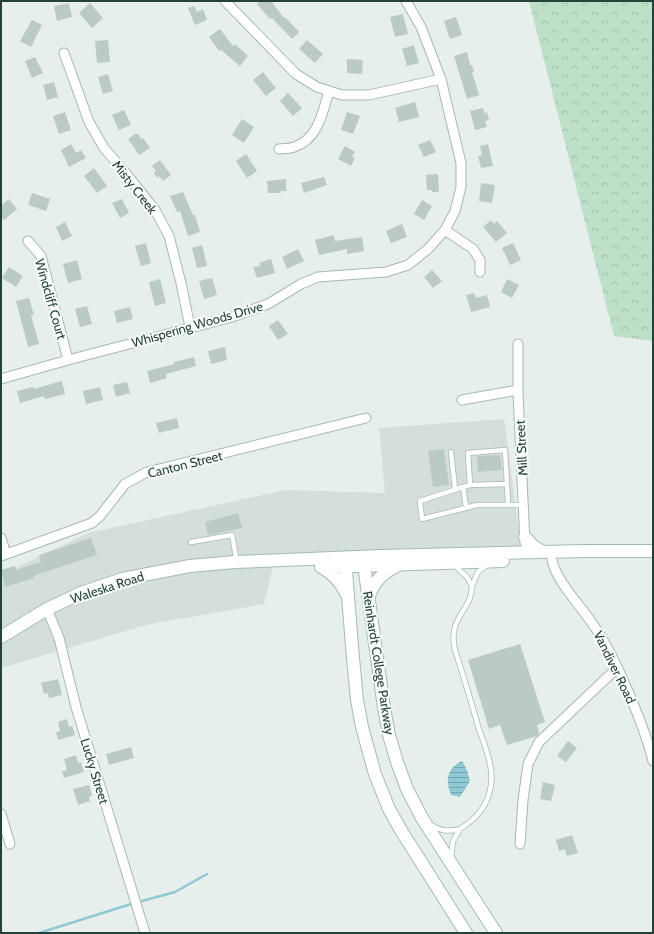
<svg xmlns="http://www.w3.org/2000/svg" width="654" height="934" viewBox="0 0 654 934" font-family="Cabin,sans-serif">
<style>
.built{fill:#d4dfda}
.forest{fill:url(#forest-crowns)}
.water{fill:url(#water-rules)}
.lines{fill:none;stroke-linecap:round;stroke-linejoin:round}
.stream{stroke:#8ec9d4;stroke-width:2.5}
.building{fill:#bbcac4}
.lane-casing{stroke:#a8b8b2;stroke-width:6}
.street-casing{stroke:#a8b8b2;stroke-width:11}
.secondary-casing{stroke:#a4bbb3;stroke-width:14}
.lane{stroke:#fff;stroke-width:4.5}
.street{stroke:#fff;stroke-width:9}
.secondary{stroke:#fff;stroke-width:12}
.labels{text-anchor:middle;stroke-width:4;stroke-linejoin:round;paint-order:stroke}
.street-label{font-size:13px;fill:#24423a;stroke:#f7fbf9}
</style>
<defs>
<pattern id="forest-crowns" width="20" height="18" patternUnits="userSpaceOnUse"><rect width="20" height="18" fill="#bfe0c8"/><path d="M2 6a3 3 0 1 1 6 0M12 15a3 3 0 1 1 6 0" fill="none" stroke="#a4c1ad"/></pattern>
<pattern id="water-rules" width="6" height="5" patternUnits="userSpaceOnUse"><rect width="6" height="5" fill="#8ec9d4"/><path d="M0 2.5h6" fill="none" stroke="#74a5ad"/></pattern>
</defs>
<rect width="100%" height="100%" fill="#e6efeb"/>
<path class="built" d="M504 419 521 546 274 562 264 604 146 625 1 668V575L88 533 286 490 385 493 379 428Z"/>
<path class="forest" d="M529 1H653V341L614 336Z"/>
<path class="water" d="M462 761 467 770 470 781 460 797 451 795C445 780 447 768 462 761Z"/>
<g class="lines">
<path class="stream" d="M142 901 175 892 207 874
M39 933 131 904"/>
</g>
<path class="building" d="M260 1H271L284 18 285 17 299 32 292 39 272 18 270 19 257 4Z
M69 3 72 17 57 21 54 6Z
M90 3 103 18 92 28 79 13Z
M194 6 197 12 203 9 207 20 195 25 188 8Z
M403 14 408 34 395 37 390 17Z
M456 17 462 35 450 39 444 21Z
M32 20 42 25 31 47 20 41Z
M220 29 233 46 235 44 248 56 240 66 221 50 219 51 209 37Z
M108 40 110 62 97 63 95 41Z
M307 40 323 54 315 63 299 49Z
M414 45 419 63 407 66 402 49Z
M467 52 470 65H472L474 72H472L479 95 467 99 454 56Z
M35 57 43 73 32 78 25 61Z
M347 59 363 60 362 74 347 73Z
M263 72 276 88 266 96 253 80Z
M108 74 113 91 103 94 98 77Z
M54 82 58 97 47 100 43 85Z
M288 93 302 108 293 116 280 101Z
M415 102 419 117 399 122 395 108Z
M483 108 484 113 487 112 489 120 485 121 487 127 475 130 470 111Z
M124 110 131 125 119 130 112 115Z
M65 112 71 130 59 134 53 116Z
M347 112 360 116 353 134 341 130Z
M242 119 254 127 244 143 232 135Z
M135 134H138L141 139 143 138 150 148 139 155 128 139Z
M430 140 436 152 424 157 418 145Z
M71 144 76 153 81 150 86 158 69 167 61 150Z
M488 144 493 166 481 168 478 156 482 155 480 146Z
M345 146 355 152 352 156 355 158 351 166 338 159Z
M246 154 257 171 247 178 236 161Z
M160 160 171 175 163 181 159 176 157 178 154 173 156 171 152 166Z
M94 168 107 186 97 193 84 176Z
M438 174 439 192H432V190H427L426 175Z
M324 177 327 185 304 193 301 183Z
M286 179V191H280L281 193H268L267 181Z
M481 183 495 185 492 203 479 201Z
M183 192 193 215H195L200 232 188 236 180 211 177 212 170 196Z
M32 193 50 199 46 211 28 205Z
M9 199 17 209 4 220 1 217V206Z
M122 199 129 213 120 218 112 203Z
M422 200 432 206 424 220 414 214Z
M491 220 494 224 497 221 507 233 496 242 483 227Z
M65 222 72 236 62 241 56 227Z
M402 224 407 237 391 243 386 231Z
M334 235 335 241 362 237 364 251 347 254V249L319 255 315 240Z
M146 243 151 263 141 266 135 246Z
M513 243 521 260 510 265 502 248Z
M202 245 207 266 197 268 192 248Z
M298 249 304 261 287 269 282 257Z
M271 259 275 273 257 278 253 267 260 266 259 263Z
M77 260 82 279 68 283 63 264Z
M9 267 23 276 16 287 2 278Z
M432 270 442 281 433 288 424 277Z
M212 278 217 295 204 299 199 281Z
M160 279 166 303 155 306 149 282Z
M507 279 519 285 512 298 501 292Z
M474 293 476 298 487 295 490 307 471 312 466 295Z
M29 298 34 315H31L39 344 28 347 16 301Z
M87 306 92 324 80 327 75 309Z
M130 307 133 319 117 323 114 311Z
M278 320 288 334 278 340 269 326Z
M225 347 227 360 211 364 208 351Z
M194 357 196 366 166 374 167 378 150 383 147 371 174 364V362Z
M62 381 65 394 45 399 44 396 20 403 17 391 33 387 34 389Z
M127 382 130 393 116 397 113 385Z
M100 387 103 400 86 404 83 391Z
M177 418 179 428 159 433 156 423Z
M444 449 449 485 433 487 428 451Z
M500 455 502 470 478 472 477 456Z
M238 513 242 528 208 535 205 522Z
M91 538 97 555 33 576 34 578 5 587 1 570 15 566 16 570 41 562 39 555Z
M520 644 545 722 537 725 539 733 537 736 507 745 500 725 489 729 468 660Z
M58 679 62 695 49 698 48 693 44 694 41 683Z
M67 719 69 727 72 726 75 735 58 740 56 732 60 731 58 722Z
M568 741 577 748 566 762 557 756Z
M131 747 134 758 109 765 106 754Z
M76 755 78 763 81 762 84 772 64 778 62 771 67 770 64 759Z
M543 782 555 785 551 801 540 799Z
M89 785 92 796 89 797 90 801 78 805 73 789Z
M572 835 578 853 567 856 565 849 559 851 556 840Z"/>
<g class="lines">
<g class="lane-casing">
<path id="lane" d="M451 452 455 489
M470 485 468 453 505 450 507 484
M463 487 420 501 422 519 477 505H523
M466 507 463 487 470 485 507 484 508 505
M191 542 232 535 237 562
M454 565 467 577 472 586 478 572 487 565
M430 824C440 831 448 832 460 829L453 841 451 858
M460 829C477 818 488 806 491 785 494 766 484 744 478 726 471 700 463 675 455 650 447 617 472 611 472 586"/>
</g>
<g class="street-casing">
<path id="street" d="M225 1 296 74 317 87 342 95H369L441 79
M64 53 89 122 104 148 124 171 155 210 169 236 181 283 190 327
M279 149C284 148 290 149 294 147 318 140 323 111 329 91
M445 230 473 249 480 260V272
M28 241 41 256 68 360
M518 344V393L525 543
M1 379 68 360 232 317 268 304 301 284 318 277 386 272 408 265 428 249 445 230 455 211 461 187V163L441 79 421 27 406 1
M462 400 518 390
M1 538 6 554
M1 556 92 523 100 516 125 484 147 472 366 418
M552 560C556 582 584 609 596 629 609 648 618 668 627 689 637 712 647 736 653 761
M47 609 59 638 76 707 145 933
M1 814 10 844
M520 844 523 800 528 764 539 742 617 668"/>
</g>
<g class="secondary-casing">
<path id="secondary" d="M525 537 533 546 543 552
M363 558 384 708 389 735 397 762 407 789 422 818 496 933
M345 559 353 658 357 700 362 727 375 774 389 809 402 832 466 933
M321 567C333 573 340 581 346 593
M324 567 503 561
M369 596C374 581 383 572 397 566
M1 637 47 609 81 593 122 579 190 566 235 562 381 556 584 551H653"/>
</g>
<use href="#lane" class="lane"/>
<use href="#street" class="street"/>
<use href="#secondary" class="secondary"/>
</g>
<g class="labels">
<g class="street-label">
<text transform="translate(135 187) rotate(52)" y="5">Misty Creek</text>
<text transform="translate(51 299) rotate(74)" y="5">Windcliff Court</text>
<text transform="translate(197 324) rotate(-16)" y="5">Whispering Woods Drive</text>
<text transform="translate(521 448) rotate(-93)" y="5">Mill Street</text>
<text transform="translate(185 464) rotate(-14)" y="5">Canton Street</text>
<text transform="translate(107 587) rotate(-18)" y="5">Waleska Road</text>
<text transform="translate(379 663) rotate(81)" y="5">Reinhardt College Parkway</text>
<text transform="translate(615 667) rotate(64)" y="5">Vandiver Road</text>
<text transform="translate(95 771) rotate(73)" y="5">Lucky Street</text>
</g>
</g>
<rect width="654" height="934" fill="none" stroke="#24423a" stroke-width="4"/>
</svg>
